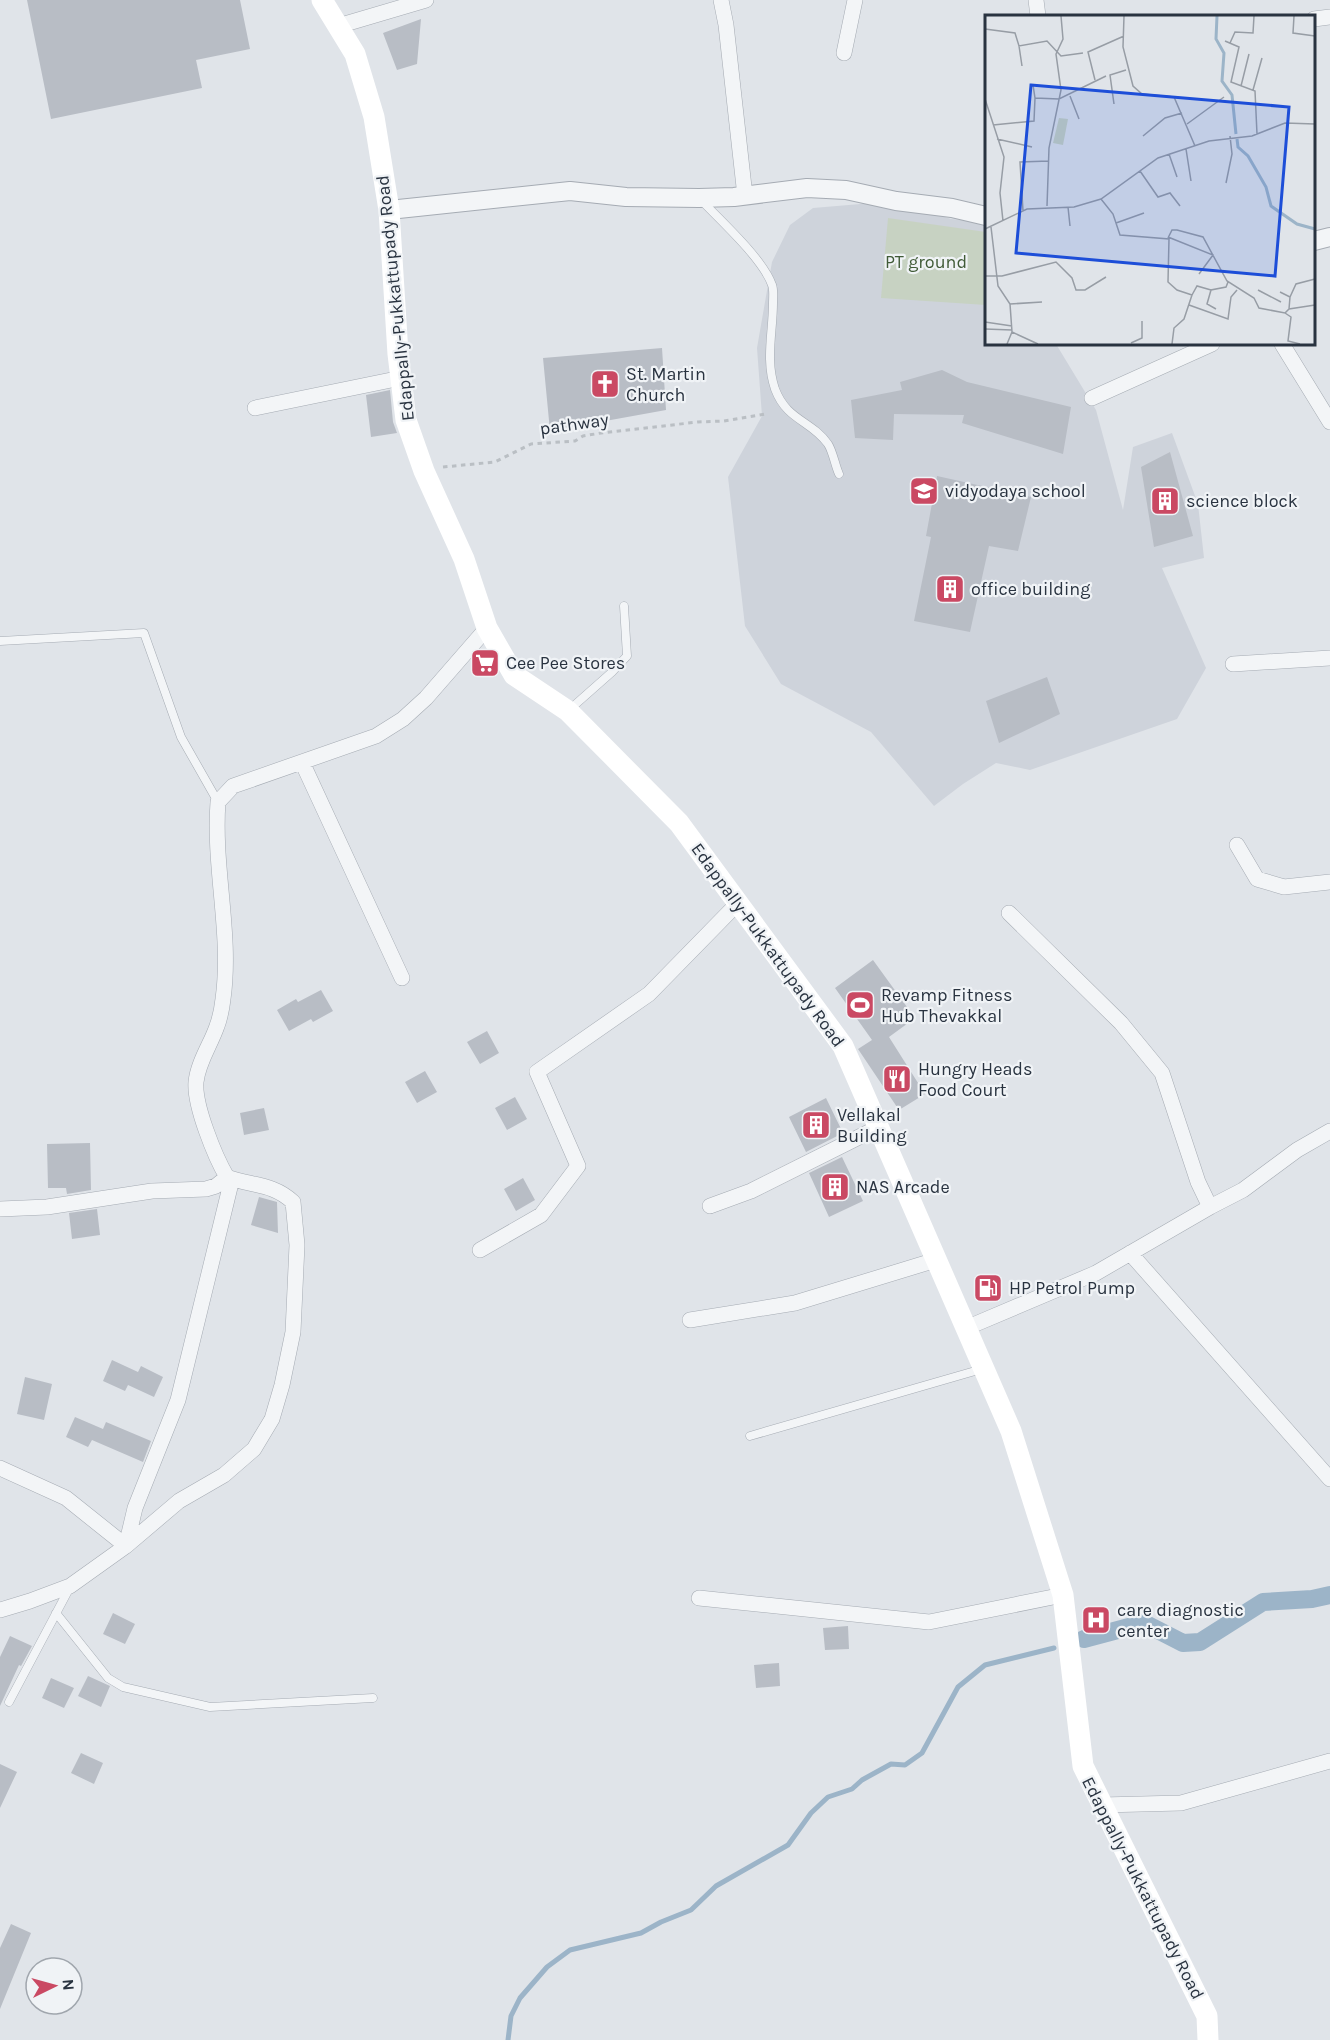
<svg xmlns="http://www.w3.org/2000/svg" width="1330" height="2040" viewBox="0 0 1330 2040" font-family="Karla,sans-serif">
<style>
.built{fill:#ced3db}
.green{fill:#c7d2c2}
.lines{fill:none;stroke-linecap:round;stroke-linejoin:round}
.stream{stroke:#9cb4c8;stroke-width:5}
.canal{stroke:#9cb4c8;stroke-width:18}
.building{fill:#b8bdc5}
.service-casing{stroke:#a5abb3;stroke-width:9}
.minor-casing{stroke:#a5abb3;stroke-width:16}
.tertiary-casing{stroke:#a5abb3;stroke-width:20}
.path{stroke:#babfc4;stroke-width:3;stroke-dasharray:4.5 4.5;stroke-linecap:butt}
.service{stroke:#f3f5f7;stroke-width:8}
.minor{stroke:#f3f5f7;stroke-width:15}
.tertiary{stroke:#f3f5f7;stroke-width:18}
.secondary{stroke:#fff;stroke-width:21}
.labels{text-anchor:middle;stroke-width:4.5;stroke-linejoin:round;paint-order:stroke}
.park-label{font-size:18px;fill:#405b37;stroke:#f0f3f6}
.street-label{font-size:18px;fill:#293340;stroke:#f0f3f6}
.poi-label{font-size:18px;fill:#293340;stroke:#f0f3f6;text-anchor:start}
.inset-river{fill:none;stroke:#9cb4c8;stroke-width:3}
.inset-road{fill:none;stroke:#979da5;stroke-width:1.5}
.view{fill:#1d4ed8;fill-opacity:0.15;stroke:#1d4ed8;stroke-width:3}
.inset-edge{fill:none;stroke:#293340;stroke-width:3}
</style>
<rect width="100%" height="100%" fill="#e0e4e9"/>
<path class="built" d="M896 201 951 219 986 222V344H1056L1096 410 1123 510 1133 447 1172 433 1198 504 1204 558 1162 568 1206 668 1177 719 1030 770 996 763 963 784 934 806 871 732 781 684 745 626 728 477 762 416 757 348 772 262 790 225 813 208Z"/>
<path class="green" d="M888 218 986 232V305L881 298Z"/>
<g class="lines">
<path class="stream" d="M508 2040 511 2016 520 1998 547 1967 570 1950 641 1933 661 1922 691 1910 716 1886 788 1845 811 1813 828 1797 852 1789 862 1780 891 1764 905 1765 922 1753 958 1687 985 1665 1054 1648"/>
<path class="canal" d="M1084 1639 1144 1623 1183 1643 1200 1642 1263 1602 1312 1599 1330 1595"/>
</g>
<path class="building" d="M27 0H240L250 49 196 60 202 88 51 119Z
M421 19 417 64 397 70 383 33Z
M662 348 666 410 550 431 543 358Z
M942 370 967 382 1071 407 1063 454 962 423 964 415 894 414 893 440 855 438 851 400 902 390 900 382Z
M390 390 393 422 397 433 371 437 366 395Z
M1170 452 1193 536 1154 547 1141 467Z
M937 476 1031 497 1018 551 989 546 970 632 914 621 931 537 926 536Z
M1047 677 1060 714 999 743 986 701Z
M873 960 915 1018 889 1037 925 1094 899 1110 858 1049 872 1040 835 988Z
M321 990 333 1011 313 1022 311 1019 289 1031 277 1010 296 999 298 1002Z
M487 1031 499 1053 480 1064 467 1042Z
M425 1071 437 1092 417 1103 405 1082Z
M515 1097 527 1119 507 1130 495 1108Z
M826 1098 843 1133 806 1152 789 1117Z
M264 1108 269 1130 244 1135 240 1113Z
M90 1143 91 1190 67 1194 66 1188H48L47 1144Z
M842 1157 863 1201 829 1217 809 1173Z
M523 1178 535 1200 516 1211 504 1189Z
M259 1197 277 1202 278 1233 251 1225Z
M97 1209 100 1235 72 1239 69 1213Z
M112 1360 138 1372 141 1366 163 1377 154 1397 128 1385 125 1391 103 1381Z
M25 1377 52 1384 44 1420 17 1414Z
M75 1417 103 1429 106 1422 151 1441 143 1462 92 1440 88 1447 66 1437Z
M113 1613 135 1624 125 1644 103 1634Z
M848 1626 849 1649 825 1650 823 1628Z
M10 1636 32 1646 21 1666 19 1665 0 1706V1657Z
M779 1663 780 1686 756 1688 754 1665Z
M88 1676 110 1686 101 1707 78 1696Z
M51 1678 74 1688 64 1708 42 1698Z
M81 1753 103 1763 94 1784 71 1773Z
M0 1764 17 1772 0 1808Z
M11 1924 31 1933 0 2009V1948Z"/>
<g class="lines">
<g class="service-casing">
<path id="service" d="M702 201C721 221 763 259 772 285 774 290 773 297 773 303 773 332 765 360 775 389 787 421 811 420 828 444 833 452 835 465 839 474
M0 641 144 633 181 737 218 802
M569 710 612 672 627 656 624 606
M750 1436 982 1369
M57 1612 56 1613 108 1678 123 1687 210 1707 373 1698
M9 1702 69 1589"/>
</g>
<g class="minor-casing">
<path id="minor" d="M721 0 726 25 745 196
M1036 0 1038 16
M1314 19 1330 17
M338 26 426 0
M844 53 855 0
M1282 344 1330 422
M1092 398 1212 344
M255 408 401 378
M1233 664 1330 658
M302 762 402 978
M1237 845 1257 879 1284 887 1330 882
M1009 913 1121 1023 1162 1073 1198 1182 1210 1207
M710 1206 751 1191 879 1127
M0 1209 47 1207 152 1191 206 1189 216 1186 227 1177C215 1157 194 1105 196 1082 198 1062 211 1044 217 1026 220 1018 222 1008 223 999 232 934 213 868 218 802L233 786 376 736 403 719 426 698 487 628
M480 1250 541 1215 578 1166 537 1072 649 994 738 903
M1130 1253 1330 1479
M690 1320 795 1303 936 1260
M966 1328 1096 1273 1210 1207 1243 1190 1297 1150 1330 1131
M0 1468 66 1498 126 1546 135 1508 178 1400 232 1179
M699 1598 929 1622 1063 1595
M0 1610 30 1601 70 1586 126 1546 179 1501 224 1475 254 1449 272 1419 282 1385 293 1332 297 1245 293 1202C273 1183 251 1186 227 1177
M1102 1805 1181 1803 1330 1761"/>
</g>
<g class="tertiary-casing">
<path id="tertiary" d="M389 210 570 191 626 197 699 198 734 197 807 188 846 190 896 201 952 208 986 216
M1314 241 1330 237"/>
</g>
<path class="path" d="M443 467 495 462 531 444 575 441 583 436 601 433 698 422 724 421 766 414"/>
<use href="#service" class="service"/>
<use href="#minor" class="minor"/>
<use href="#tertiary" class="tertiary"/>
<path class="secondary" d="M322 0 355 54 374 117 389 210 398 354 406 420 424 471 464 559 487 628 514 675 568 711 679 823 843 1046 1011 1431 1063 1595 1083 1766 1207 2016 1208 2040"/>
</g>
<defs>
<g id="church-square" transform="scale(1.5)"><rect x="-9" y="-9" width="18" height="18" rx="4" fill="#ca4963" stroke="#f0f3f6"/><path d="M-1.2-6h2.4v3.5h3.3v2.4h-3.3V6h-2.4V-.1h-3.3v-2.4h3.3Z" fill="#fff"/></g>
<g id="school-square" transform="scale(1.5)"><rect x="-9" y="-9" width="18" height="18" rx="4" fill="#ca4963" stroke="#f0f3f6"/><path d="M0-5L7-2L0 1L-7-2ZM-4 1L0 2.5L4 1V4Q0 6-4 4Z" fill="#fff"/></g>
<g id="building-square" transform="scale(1.5)"><rect x="-9" y="-9" width="18" height="18" rx="4" fill="#ca4963" stroke="#f0f3f6"/><path d="M-4-6H4V6H1V3H-1V6H-4ZM-2.5-4.3h1.7v1.8h-1.7ZM.8-4.3h1.7v1.8H.8ZM-2.5-1h1.7V.8h-1.7ZM.8-1h1.7V.8H.8Z" fill="#fff"/></g>
<g id="supermarket-square" transform="scale(1.5)"><rect x="-9" y="-9" width="18" height="18" rx="4" fill="#ca4963" stroke="#f0f3f6"/><path d="M-6-5.5h2.5l.6 2H6L4.5 2H-2.5L-4.4-4H-6ZM-1.5 3.2a1.3 1.3 0 1 0 .1 0ZM3 3.2a1.3 1.3 0 1 0 .1 0Z" fill="#fff"/></g>
<g id="stadium-square" transform="scale(1.5)"><rect x="-9" y="-9" width="18" height="18" rx="4" fill="#ca4963" stroke="#f0f3f6"/><path d="M0-5a6.5 5 0 1 0 0 10a6.5 5 0 1 0 0-10ZM-3.5-1.8h7v3.6h-7Z" fill="#fff"/></g>
<g id="restaurant-square" transform="scale(1.5)"><rect x="-9" y="-9" width="18" height="18" rx="4" fill="#ca4963" stroke="#f0f3f6"/><path d="M-5-6h1v4h1v-4h1v4h1v-4h1v5L-1.5 .5V6h-2V.5L-5-1ZM5-6V6H3V1.5H1.5Q1.5-4 5-6Z" fill="#fff"/></g>
<g id="fuel-square" transform="scale(1.5)"><rect x="-9" y="-9" width="18" height="18" rx="4" fill="#ca4963" stroke="#f0f3f6"/><path d="M-5.5-6h7V0h2V4h1.3V-2.5L3-4.5l.8-.8L6-3V5H2.5V1h-1V6h-7ZM-4.2-4.7v3.2H.2V-4.7Z" fill="#fff"/></g>
<g id="hospital-square" transform="scale(1.5)"><rect x="-9" y="-9" width="18" height="18" rx="4" fill="#ca4963" stroke="#f0f3f6"/><path d="M-5-5h3v3.5h4V-5h3V5h-3V1.5h-4V5h-3Z" fill="#fff"/></g>
</defs>
<g fill-rule="evenodd">
<use href="#church-square" x="605" y="384"/>
<use href="#school-square" x="924" y="491"/>
<use href="#building-square" x="1165" y="501"/>
<use href="#building-square" x="950" y="589"/>
<use href="#supermarket-square" x="485" y="663"/>
<use href="#stadium-square" x="860" y="1005"/>
<use href="#restaurant-square" x="897" y="1079"/>
<use href="#building-square" x="816" y="1125"/>
<use href="#building-square" x="835" y="1187"/>
<use href="#fuel-square" x="988" y="1288"/>
<use href="#hospital-square" x="1096" y="1620"/>
</g>
<g class="labels">
<g class="park-label">
<text x="926" y="268">PT ground</text>
</g>
<g class="street-label">
<text transform="translate(395 298) rotate(-96)" y="6">Edappally-Pukkattupady Road</text>
<text transform="translate(574 424) rotate(-8)" y="6">pathway</text>
<text transform="translate(768 945) rotate(54)" y="6">Edappally-Pukkattupady Road</text>
<text transform="translate(1143 1888) rotate(63)" y="6">Edappally-Pukkattupady Road</text>
</g>
<g class="poi-label">
<text x="626" y="380">St. Martin<tspan x="626" dy="21">Church</tspan></text>
<text x="945" y="497">vidyodaya school</text>
<text x="1186" y="507">science block</text>
<text x="971" y="595">office building</text>
<text x="506" y="669">Cee Pee Stores</text>
<text x="881" y="1001">Revamp Fitness<tspan x="881" dy="21">Hub Thevakkal</tspan></text>
<text x="918" y="1075">Hungry Heads<tspan x="918" dy="21">Food Court</tspan></text>
<text x="837" y="1121">Vellakal<tspan x="837" dy="21">Building</tspan></text>
<text x="856" y="1193">NAS Arcade</text>
<text x="1009" y="1294">HP Petrol Pump</text>
<text x="1117" y="1616">care diagnostic<tspan x="1117" dy="21">center</tspan></text>
</g>
</g>
<g transform="translate(985 15)">
<rect width="330" height="330" fill="#e0e4e9"/>
<path d="M74 103 83 104 78 130 68 128Z" fill="#c7d2c2"/>
<path class="inset-river" d="M232 1 231 24 239 38 237 66 247 80 251 119M252 124 253 132 263 141 281 172 286 191 312 209 330 214"/>
<path class="inset-road" d="M139 1 138 32 148 71 157 79 189 82 210 131M309 1 308 18 330 21M0 14 30 18 34 31 62 26 76 41 98 38M240 26 254 32 246 67 270 76 272 119M245 28 250 17 268 18 269 1M34 31 37 51M110 65 103 37 139 21M48 70 50 83 74 84 121 61M256 71 264 39M268 75 277 43M85 81 94 104M0 84 19 142 15 178 18 206M129 89 125 60 141 55M202 109 239 82M8 110 49 106 50 83M158 121 180 103 197 98M12 124 47 132M201 134 206 166M184 139 192 162M155 156 173 182 185 178 195 191M241 168 247 139 245 121M116 184 128 199 135 220 184 224 183 267 192 275 207 280 199 304 189 313 187 329M62 191 64 133 76 75 71 39 78 24 76 1M83 192 85 211M38 196 35 147 64 146M131 208 159 198M6 212 13 271 25 289 27 317 22 329M0 214 42 194 89 192 116 184 173 143 224 126 267 121 300 108 330 109M183 222 228 240 214 259M183 223 187 215H192L218 222 242 266 269 283 274 293 300 298 304 294 330 290M0 261H17L71 247 87 263 91 275H100L121 262M273 275 296 287M295 277 305 282 304 294M207 280 212 271 226 275M305 282 311 269 330 264M25 289 57 287M204 290 243 304 246 282 252 275M231 294 222 289 226 275 241 272 243 267M300 298 306 302 303 326 315 329M0 307 27 311M0 314 27 315M27 317 53 329M146 328 157 323V306"/>
<path class="view" d="M46 70 304 92 290 261 31 238Z"/>
<rect width="330" height="330" class="inset-edge"/>
</g>
<g transform="translate(54 1986) rotate(85)"><circle r="28" fill="#f0f3f6" stroke="#a0a6ad" stroke-width="1.5"/>
<path d="M0-4.5L10 22L0 15L-10 22Z" fill="#ca4963"/>
<text y="-9" font-size="16" font-weight="bold" text-anchor="middle" fill="#293340">N</text>
</g>
</svg>
